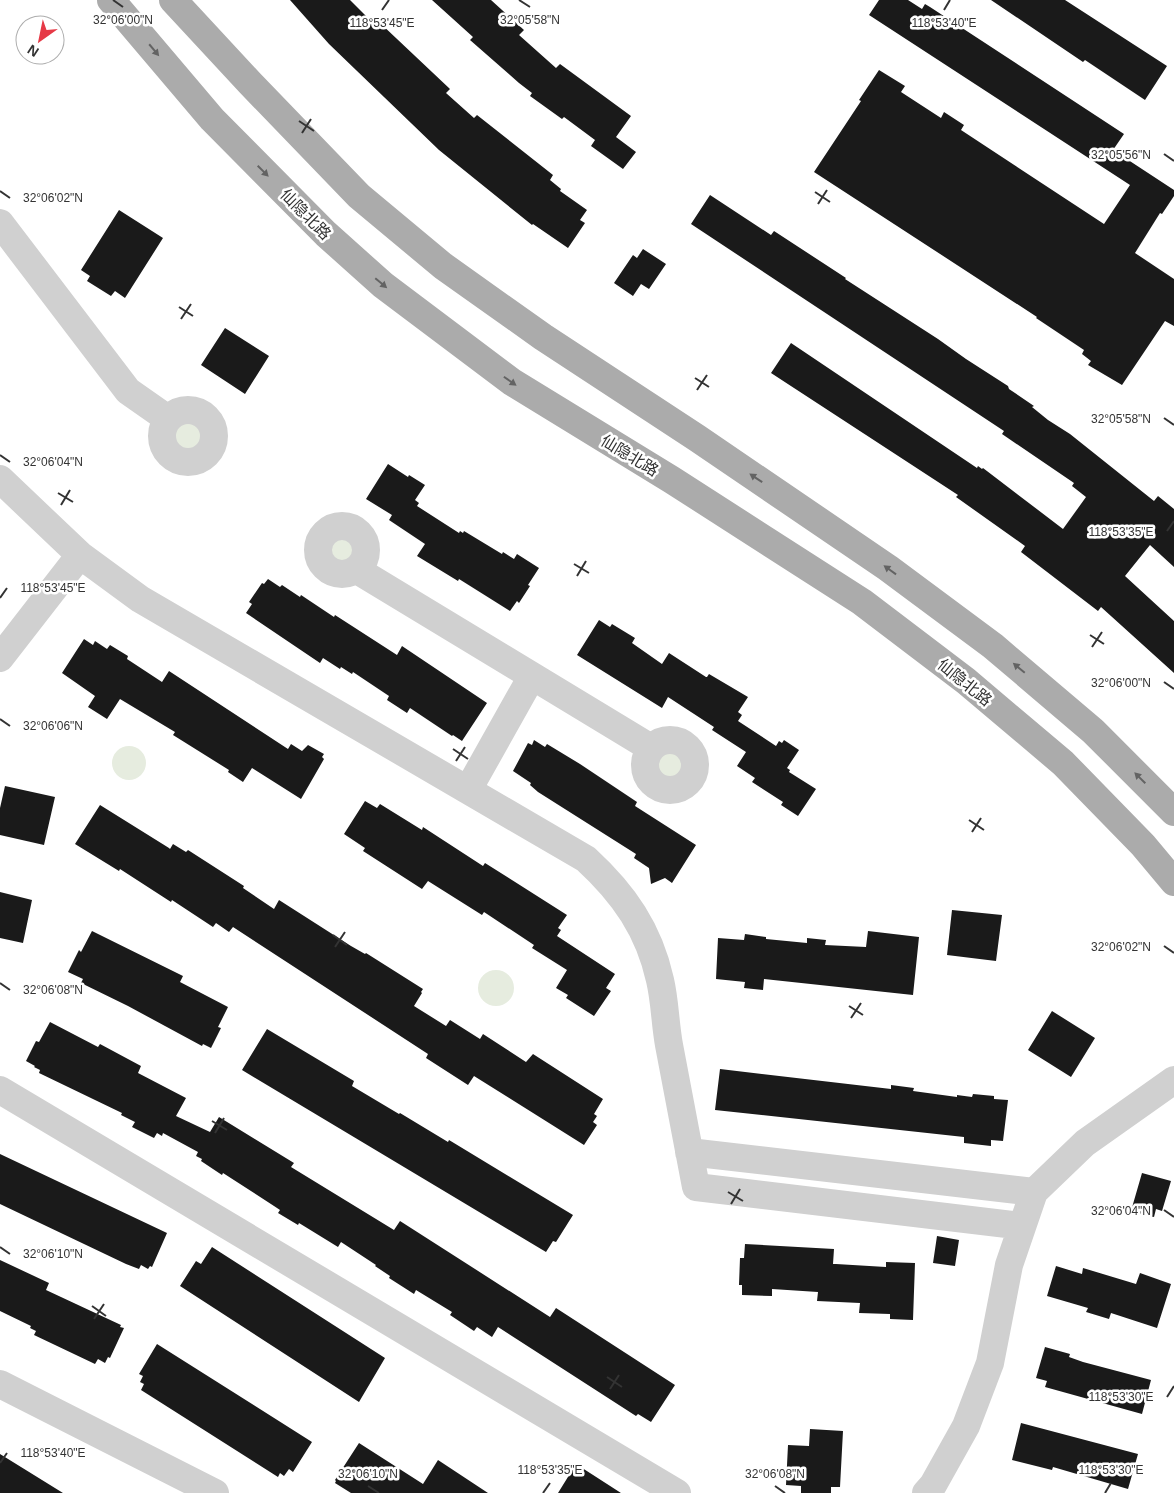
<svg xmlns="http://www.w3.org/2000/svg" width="1174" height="1493" viewBox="0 0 1174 1493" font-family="Arial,'Noto Sans SC',sans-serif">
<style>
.green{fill:#e6ecdf}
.building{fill:#1a1a1a}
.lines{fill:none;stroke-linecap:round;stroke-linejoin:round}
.minor{stroke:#d0d0d0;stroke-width:28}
.major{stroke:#ababab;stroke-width:28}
.oneway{fill:#636363}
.ticks{fill:none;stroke:#333;stroke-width:2}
.labels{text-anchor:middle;stroke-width:5;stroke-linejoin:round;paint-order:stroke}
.street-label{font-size:16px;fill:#333;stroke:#fff}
.ticks-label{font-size:12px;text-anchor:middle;fill:#333;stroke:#fff;stroke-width:5;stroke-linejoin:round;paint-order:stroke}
</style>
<rect width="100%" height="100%" fill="#fff"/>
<path class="green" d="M171 436a17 17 0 1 1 34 0a17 17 0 1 1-34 0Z
M324 549a17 17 0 1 1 34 0a17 17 0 1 1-34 0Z
M112 763a17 17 0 1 1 34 0a17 17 0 1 1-34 0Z
M653 765a17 17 0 1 1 34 0a17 17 0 1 1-34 0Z
M478 988a18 18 0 1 1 36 0a18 18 0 1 1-36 0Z"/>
<path class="building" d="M290 0H350L375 25 379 22 450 89 446 93 474 118 477 115 553 175 550 180 561 189 560 191 587 210 580 220 585 223 568 248 533 224 532 225 439 150 329 44Z
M432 0H491L524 30 519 35 556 68 560 64 631 116 616 137 636 152 623 169 591 146 595 140 564 117 562 119 530 96 532 93 519 83 470 40 473 37Z
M879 0H908L922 9 925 4 930 7 1124 134 1113 150 1174 190V196L1162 214 1160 213 1135 253 1174 279V326L1165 321 1122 385 1088 365 1091 361 1082 354 1084 350 1036 318 1037 317 814 172 861 101 859 100 879 70 905 86 901 92 941 118 944 112 964 125 961 130 1104 224 1130 185 869 15Z
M991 0H1065L1167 66 1145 100 1085 60 1083 62Z
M710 195 771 235 774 231 846 278 845 279 938 339 966 359 1008 386 1009 389 1034 406 1032 407 1048 420 1070 434 1154 501 1158 496 1174 509V567L1150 545 1125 576 1174 621V673L1101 607 1098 611 1021 552 1025 546 956 497 958 495 771 373 791 343 977 468 978 466 982 469 983 468 1063 529 1086 497 1072 486 1074 483 1002 434 1004 431 691 224Z
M119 210 163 238 125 298 115 291 111 296 87 281 90 276 81 270Z
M643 249 666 264 649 289 641 284 633 296 614 283 633 255 637 258Z
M225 328 269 356 245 394 201 365Z
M388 464 408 477 409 475 425 485 415 500 419 503 417 506 459 533 460 531 463 533 464 531 502 554 503 552 514 559 517 554 539 568 528 585 530 586 519 603 517 601 510 611 459 579 458 581 417 556 425 544 389 520 392 515 366 499Z
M268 579 280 587 282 585 300 597 301 595 334 617 335 615 397 655 402 646 487 703 462 741 453 735 452 736 410 708 407 713 387 700 389 696 353 672 352 674 341 667 340 669 323 658 320 663 246 613 252 604 249 602 262 583 264 584Z
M599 620 610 627 612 624 635 638 632 643 662 664 669 653 706 677H707L709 674 748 697 738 712 742 715 738 721 776 746 779 741 782 743 784 740 799 750 787 768 790 770 789 772 816 789 798 816 781 805 783 802 752 782 755 778 737 766 746 752 712 730 714 727 668 697 662 708 577 655Z
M84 639 93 645 95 641 107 649 110 645 128 656 127 659 162 682 169 671 288 749 291 744 302 751 308 745 324 754 322 757 324 759 301 799 252 768 243 782 228 772 229 770 173 735 175 732 120 699 107 719 88 707 95 696 62 673Z
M534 740 545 747 547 744 580 764 637 802 635 806 696 845 672 883 665 878 651 884 649 868 634 858 636 854 538 792 530 785 531 783 513 771 528 743 532 745Z
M5 786 55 797 44 845 0 835V808Z
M365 801 377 808 380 804 422 830 423 827 483 866 485 863 567 915 558 928 561 930 557 936 615 974 606 988 611 991 594 1016 566 998 568 995 556 988 567 970 532 948 534 945 484 912 482 915 428 881 422 889 363 851 365 848 344 834Z
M100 805 169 848 170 849 173 844 186 852 188 850 244 886 243 888 274 909 279 900 351 946 365 954 366 953 423 989 421 992 422 993 414 1006 446 1026 450 1020 480 1039 483 1034 526 1062 533 1054 603 1099 594 1114 597 1116 593 1122 597 1125 584 1145 474 1076 468 1085 426 1058 428 1054 233 927 229 932 216 923 213 927 172 900 171 902 120 869 119 871 75 844Z
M0 892 32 900 23 943 0 938Z
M952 910 1002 915 996 961 947 955Z
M92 931 183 976 180 982 228 1007 218 1027 221 1028 211 1048 203 1044 202 1046 128 1006 81 983 83 979 68 972 79 950 81 952Z
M868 931 919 937 913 995 764 979 763 990 744 988 745 982 716 979 718 938 744 940 745 934 766 937V939L807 943V938L826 940 825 945 866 947Z
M1052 1011 1095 1038 1071 1077 1028 1050Z
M50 1022 98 1047 100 1044 141 1066 138 1073 186 1098 176 1116 210 1132 219 1117 294 1163 291 1167 394 1230 400 1221 550 1317 556 1308 675 1385 651 1422 638 1414 636 1416 498 1327 492 1337 477 1327 474 1331 450 1315 452 1312 416 1290 414 1294 389 1278 390 1276 375 1266 376 1265 341 1242 338 1247 299 1223 298 1225 278 1213 280 1210 274 1206 223 1173 222 1175 201 1161 202 1159 196 1156 198 1152 163 1133 162 1136 157 1133 154 1138 132 1127 135 1122 121 1115 122 1113 39 1073 40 1070 34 1067 35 1066 26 1061 36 1041 39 1042Z
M267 1029 354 1081 352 1086 399 1114 400 1113 448 1142 449 1140 573 1215 556 1242 553 1241 546 1252 242 1070Z
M720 1069 891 1089V1085L914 1088 913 1091 957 1097V1095L972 1097 973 1094 994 1096V1099L1008 1100 1003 1141 991 1140V1146L964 1143V1137L715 1110Z
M0 1154 167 1233 152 1267 150 1266 148 1269 141 1265 139 1269 126 1264 0 1204Z
M1142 1173 1171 1181 1162 1211 1156 1209 1154 1217 1131 1211Z
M937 1236 959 1240 955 1266 933 1263Z
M745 1244 834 1249 833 1264H836L886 1267V1262L915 1263 913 1320 890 1319V1314L859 1313 860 1303 817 1301 818 1292 772 1289V1296L742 1295V1285H739L740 1258H744Z
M212 1247 385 1358 359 1402 180 1286 196 1261 201 1264Z
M0 1260 49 1283 46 1290 121 1325 120 1327 124 1328 110 1358 108 1357 105 1363 98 1359 95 1364 34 1335 36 1331 30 1328 31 1326 0 1311Z
M1056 1266 1082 1274 1083 1268 1136 1284 1140 1273 1171 1284 1157 1328 1111 1313 1109 1319 1086 1312 1088 1308 1047 1296Z
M157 1344 312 1442 293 1472 289 1469 284 1476 280 1473 278 1477 141 1390 144 1384 140 1382 143 1376 139 1374Z
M1045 1347 1070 1354 1069 1357 1083 1362 1151 1380 1142 1414 1045 1387 1047 1381 1036 1378Z
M1021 1423 1138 1454 1128 1489 1053 1467 1052 1470 1012 1460Z
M810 1429 843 1431 840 1487H831V1493H801V1486L786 1485 788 1445 809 1446Z
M359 1443 423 1484 438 1460 488 1493H351L335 1483 336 1481 335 1480Z
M0 1454 63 1493H0Z
M576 1464 621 1493H558Z"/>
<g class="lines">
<path class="minor" d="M0 223 128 391 168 419
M162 436a26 26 0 1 1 52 0a26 26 0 1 1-52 0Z
M0 479 80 555 140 599 586 859C624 894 649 930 660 980 665 1001 665 1023 669 1045 678 1092 687 1139 696 1187L1022 1226
M318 550a24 24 0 1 1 48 0a24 24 0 1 1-48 0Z
M357 570 651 748
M0 658 80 555
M645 765a25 25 0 1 1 50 0a25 25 0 1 1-50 0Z
M468 790 532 676
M0 1090 677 1493
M689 1152 1034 1192
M0 1384 215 1493
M926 1493 933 1485 966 1426 990 1363 1009 1265 1034 1192 1085 1143 1174 1080"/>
<path class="major" d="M111 0 212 119 326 234 383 285 512 382 672 480 862 602 966 681 1063 763 1143 845 1174 882
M173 0 250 83 359 196 443 266 543 337 697 438 888 568 993 646 1093 731 1174 812"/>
</g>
<defs><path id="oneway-solid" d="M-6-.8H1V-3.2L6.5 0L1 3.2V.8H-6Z" transform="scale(1.25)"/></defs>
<g class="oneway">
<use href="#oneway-solid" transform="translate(154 50) rotate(50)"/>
<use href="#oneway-solid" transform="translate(263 171) rotate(45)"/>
<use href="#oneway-solid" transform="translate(381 283) rotate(40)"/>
<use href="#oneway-solid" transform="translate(510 381) rotate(35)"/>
<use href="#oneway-solid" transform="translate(756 478) rotate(-146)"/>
<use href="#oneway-solid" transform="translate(890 570) rotate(-144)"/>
<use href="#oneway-solid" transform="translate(1019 668) rotate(-140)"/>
<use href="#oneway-solid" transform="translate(1140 778) rotate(-135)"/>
</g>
<path class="ticks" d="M113 0 123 7M519 0 530 7M382 10 389 0M944 10 950 0M299 121 314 131M302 133 311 119M1164 154 1174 161M0 191 10 198M815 192 830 202M818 204 827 190M179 307 193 316M181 319 191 304M695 378 709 387M697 390 707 375M1164 418 1174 425M0 455 10 462M58 493 73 502M61 505 70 490M1167 531 1174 521M574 564 589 573M577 576 586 561M0 598 7 588M1090 635 1104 644M1092 647 1102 632M1164 682 1174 689M0 719 10 726M453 749 468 759M456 761 465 747M969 820 984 830M972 832 981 818M333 935 347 945M1164 946 1174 953M335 947 345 932M0 983 10 990M849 1006 863 1015M851 1018 861 1003M212 1121 227 1130M215 1133 224 1118M728 1192 743 1201M731 1204 740 1189M1164 1210 1174 1217M0 1247 10 1254M92 1306 106 1316M94 1319 104 1304M607 1377 622 1387M610 1389 619 1375M1167 1397 1174 1386M0 1463 7 1453M368 1486 379 1493M775 1486 785 1493M543 1493 550 1483M1105 1493 1111 1483"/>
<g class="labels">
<g class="street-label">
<text transform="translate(306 214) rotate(45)" y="6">仙隐北路</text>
<text transform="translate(630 455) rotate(31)" y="6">仙隐北路</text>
<text transform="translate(965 682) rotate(39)" y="6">仙隐北路</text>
</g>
</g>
<g class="ticks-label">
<text x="123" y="24">32°06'00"N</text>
<text x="530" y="24">32°05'58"N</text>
<text x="382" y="27">118°53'45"E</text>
<text x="944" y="27">118°53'40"E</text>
<text x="1121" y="159">32°05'56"N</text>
<text x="53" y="202">32°06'02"N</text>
<text x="1121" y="423">32°05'58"N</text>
<text x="53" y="466">32°06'04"N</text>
<text x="1121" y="536">118°53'35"E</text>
<text x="53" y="592">118°53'45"E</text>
<text x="1121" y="687">32°06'00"N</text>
<text x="53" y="730">32°06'06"N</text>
<text x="1121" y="951">32°06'02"N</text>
<text x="53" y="994">32°06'08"N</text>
<text x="1121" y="1215">32°06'04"N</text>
<text x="53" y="1258">32°06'10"N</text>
<text x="1121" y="1401">118°53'30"E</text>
<text x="53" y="1457">118°53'40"E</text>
<text x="550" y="1474">118°53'35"E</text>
<text x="1111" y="1474">118°53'30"E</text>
<text x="368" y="1478">32°06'10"N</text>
<text x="775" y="1478">32°06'08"N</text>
</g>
<g transform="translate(40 40) rotate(213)"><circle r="24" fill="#ffffff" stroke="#adadad"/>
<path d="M0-4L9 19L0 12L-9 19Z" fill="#e63946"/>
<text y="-8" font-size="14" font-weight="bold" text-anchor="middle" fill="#333333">N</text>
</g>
</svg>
